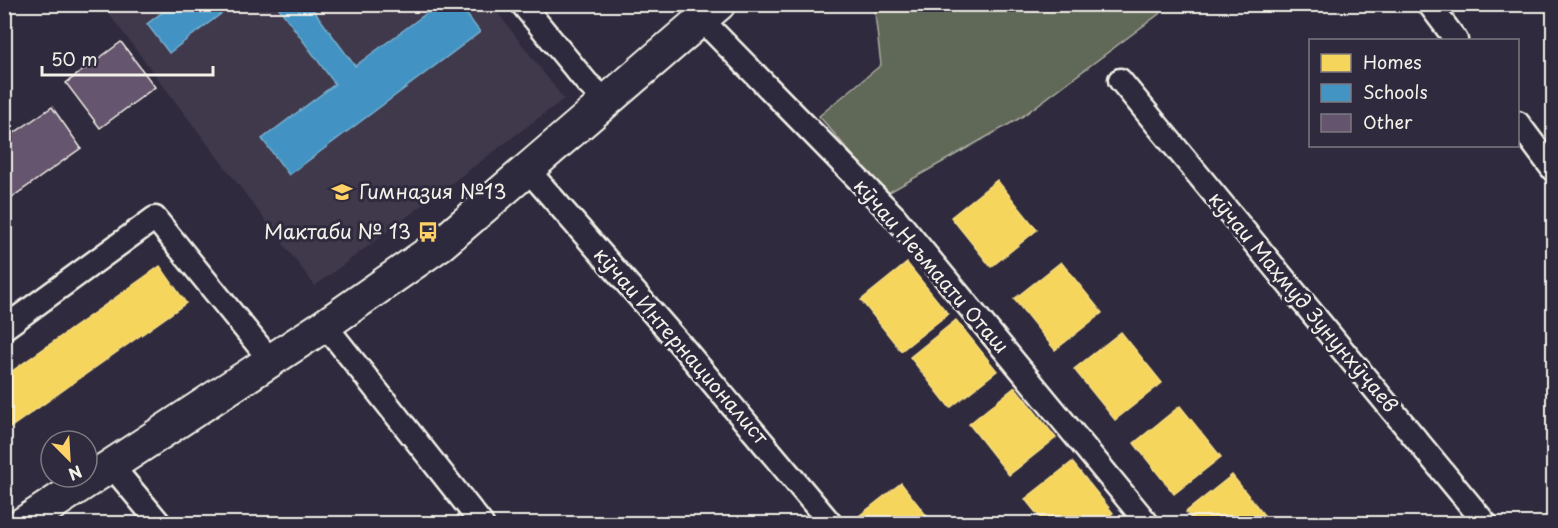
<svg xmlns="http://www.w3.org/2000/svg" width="1558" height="528" viewBox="0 0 1558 528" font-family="'Playpen Sans',sans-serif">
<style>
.built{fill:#3f374c}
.green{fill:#616759;stroke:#aaaca0;stroke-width:1.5}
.homes{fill:#f6d55c;stroke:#f5dd86;stroke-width:1.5}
.schools{fill:#4393c3;stroke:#78afce;stroke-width:1.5}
.building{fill:#65546e;stroke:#f4f1e8;stroke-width:1.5}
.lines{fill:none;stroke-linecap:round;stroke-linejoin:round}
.street-casing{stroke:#f4f1e8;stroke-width:27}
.secondary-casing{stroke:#f4f1e8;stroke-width:36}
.street{stroke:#2f2a3d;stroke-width:22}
.secondary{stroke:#2f2a3d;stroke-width:32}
.labels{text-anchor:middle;stroke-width:6;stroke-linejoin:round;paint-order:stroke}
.poi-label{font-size:20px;fill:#f4f1e8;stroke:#2f2a3d;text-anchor:start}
.street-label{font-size:20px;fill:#f4f1e8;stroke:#2f2a3d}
</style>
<rect width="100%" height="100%" fill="#2f2a3d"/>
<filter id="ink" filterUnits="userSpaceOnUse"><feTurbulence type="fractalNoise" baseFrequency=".0167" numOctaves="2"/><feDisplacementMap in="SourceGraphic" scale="12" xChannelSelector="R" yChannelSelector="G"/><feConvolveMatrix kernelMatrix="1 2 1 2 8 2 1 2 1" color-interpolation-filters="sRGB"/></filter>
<g filter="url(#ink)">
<path class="built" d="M102 5H492L564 99 315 286Z"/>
<path class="green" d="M874 5H1171L1020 118 886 194 819 116 881 65Z"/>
<path class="homes" d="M997 180 1037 230 991 267 951 217Z
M1061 262 1102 313 1055 350 1014 299Z
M907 263 948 314 901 351 861 300Z
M160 266 186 303 4 432V377Z
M956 320 997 371 950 408 910 357Z
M1121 332 1162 383 1115 420 1074 369Z
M1015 387 1056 438 1009 475 969 424Z
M1180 406 1221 457 1174 494 1134 443Z
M1072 462 1113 513 1100 524H1045L1025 499Z
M1232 475 1271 524H1195L1186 512Z
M901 483 933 524H857L854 520Z"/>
<path class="schools" d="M173 4H234L169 53 147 24Z
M276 4H309L355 66 439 4H459L480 32 289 175 262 139 335 84Z"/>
<path class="building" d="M121 42 155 87 100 128 66 83Z
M52 107 81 148 4 203V140Z"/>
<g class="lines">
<g class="street-casing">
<path id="street" d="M522 4 587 83 607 101
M1429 4 1456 40
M702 20 895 217 1148 524
M1120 80 1486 524
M1518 123 1554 171
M528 170 681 345 831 524
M325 325 482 524
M4 328 155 218 271 361
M111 465 160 524"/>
</g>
<g class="secondary-casing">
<path id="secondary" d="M22 524 325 325 441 244 719 4"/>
</g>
<use href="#street" class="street"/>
<use href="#secondary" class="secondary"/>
</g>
</g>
<defs>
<g id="school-bare" transform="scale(1.62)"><path d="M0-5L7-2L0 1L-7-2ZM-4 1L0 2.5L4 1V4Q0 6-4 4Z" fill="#ffd166" stroke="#2f2a3d" stroke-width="2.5" paint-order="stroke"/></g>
<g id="bus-bare" transform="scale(1.62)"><path d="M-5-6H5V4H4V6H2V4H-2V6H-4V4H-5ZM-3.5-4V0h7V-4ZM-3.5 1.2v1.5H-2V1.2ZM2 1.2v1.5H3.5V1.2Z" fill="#ffd166" stroke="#2f2a3d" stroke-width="2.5" paint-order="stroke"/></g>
</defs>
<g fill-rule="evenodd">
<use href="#school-bare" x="342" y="192"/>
<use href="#bus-bare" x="428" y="232"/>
</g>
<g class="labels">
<g class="poi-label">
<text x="359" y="199">Гимназия №13</text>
<text x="411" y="239" text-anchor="end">Мактаби № 13</text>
</g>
<g class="street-label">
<text transform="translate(931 266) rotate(49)" y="7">кӯчаи Неъмаати Оташ</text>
<text transform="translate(1303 302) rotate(50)" y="7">кӯчаи Маҳмуд Зунунхӯҷаев</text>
<text transform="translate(681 346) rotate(49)" y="7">кӯчаи Интернационалист</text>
</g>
</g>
<rect width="1558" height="528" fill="none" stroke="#2f2a3d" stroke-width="24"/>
<rect x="12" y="12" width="1534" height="504" fill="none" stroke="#f4f1e8" stroke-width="2" filter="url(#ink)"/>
<rect x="1309" y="39" width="210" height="108" fill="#2f2a3d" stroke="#7e7a81" stroke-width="1.5"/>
<rect x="1321" y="54" width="30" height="18" fill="#f6d55c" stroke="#7e7a81" stroke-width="1.5"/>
<text x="1363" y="69" font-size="18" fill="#f4f1e8">Homes</text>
<rect x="1321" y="84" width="30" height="18" fill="#4393c3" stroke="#7e7a81" stroke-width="1.5"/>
<text x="1363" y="99" font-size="18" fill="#f4f1e8">Schools</text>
<rect x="1321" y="114" width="30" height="18" fill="#65546e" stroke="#7e7a81" stroke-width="1.5"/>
<text x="1363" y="129" font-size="18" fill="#f4f1e8">Other</text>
<g transform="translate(69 459) rotate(156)"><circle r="28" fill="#2f2a3d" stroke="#7e7a81" stroke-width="1.5"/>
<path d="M0-4.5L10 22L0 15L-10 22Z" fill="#ffd166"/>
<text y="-9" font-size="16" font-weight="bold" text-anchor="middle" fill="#f4f1e8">N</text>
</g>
<path d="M42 66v9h171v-9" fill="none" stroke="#f4f1e8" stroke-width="3"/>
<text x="51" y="66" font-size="18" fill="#f4f1e8" stroke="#2f2a3d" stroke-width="4.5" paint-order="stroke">50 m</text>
</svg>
